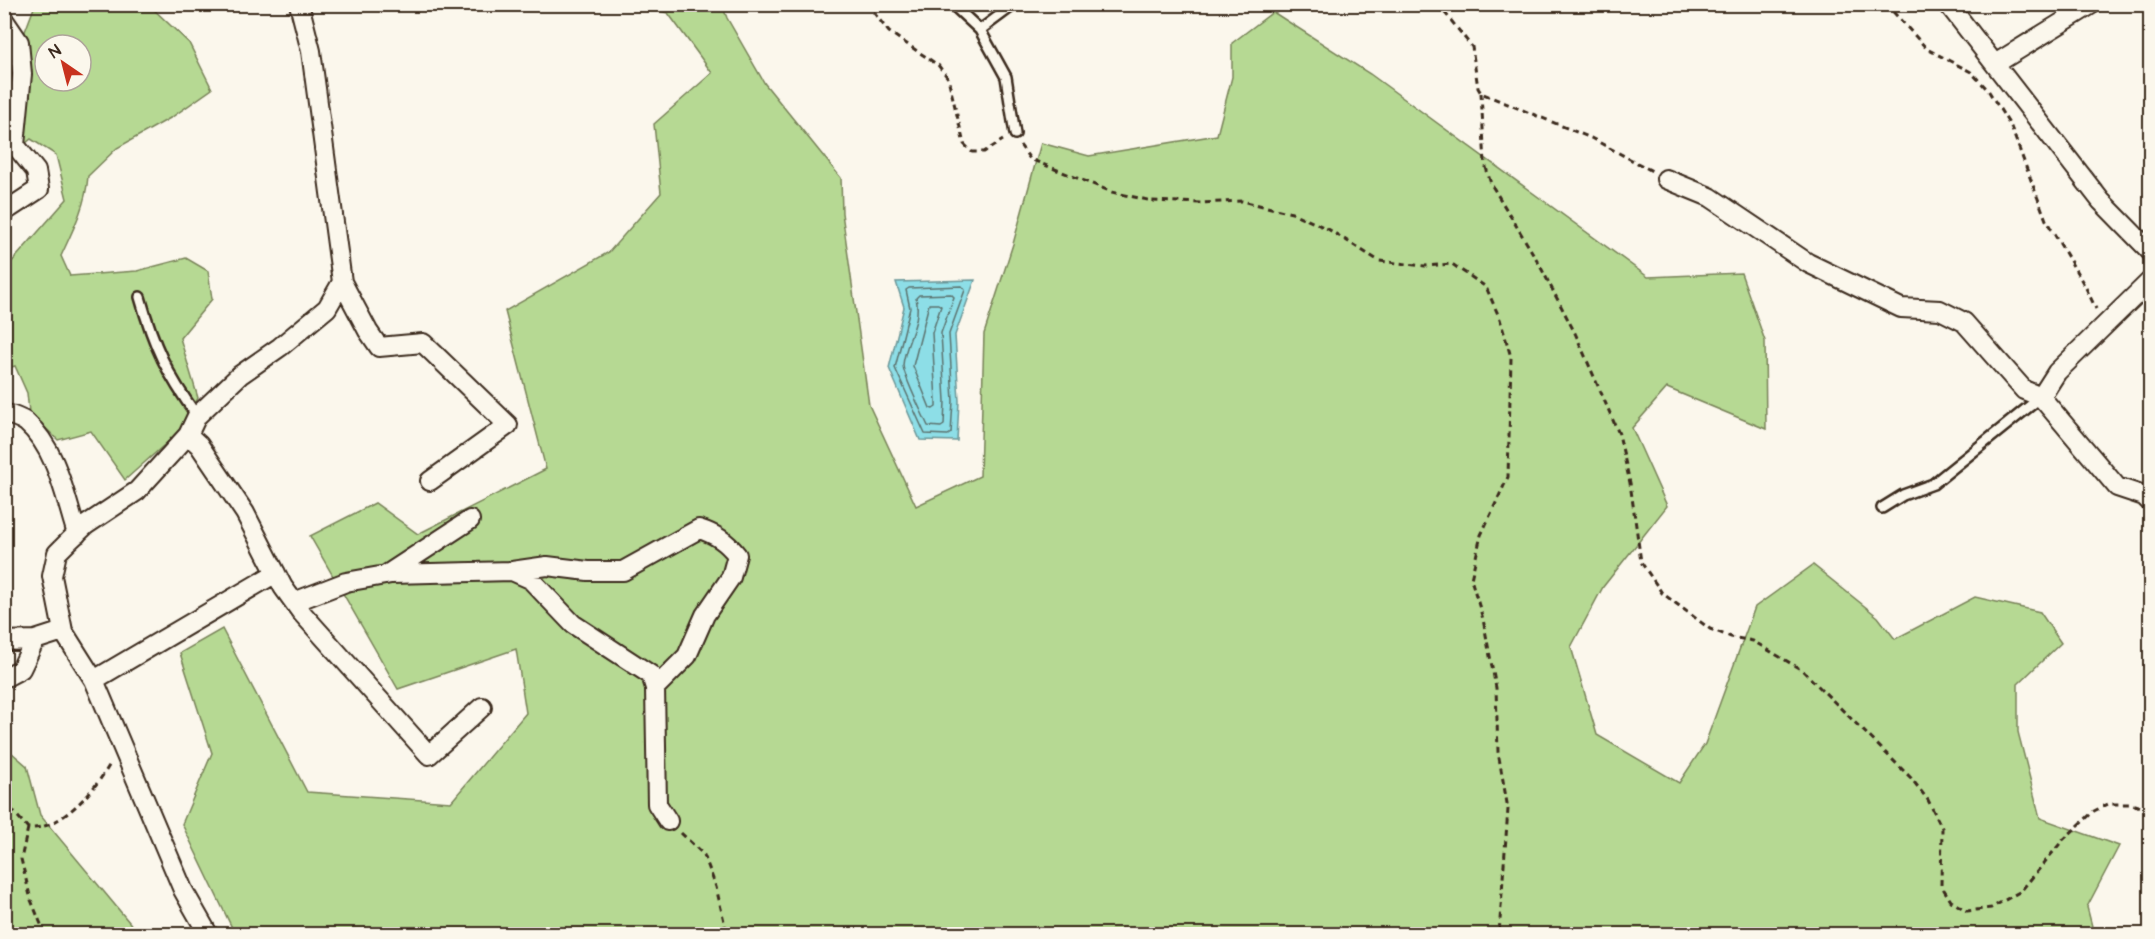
<svg xmlns="http://www.w3.org/2000/svg" width="2155" height="939" viewBox="0 0 2155 939" font-family="'Architects Daughter',sans-serif">
<style>
.green{fill:#b6d993;stroke:#788258;stroke-width:1.5;fill-rule:evenodd}
.water{fill:#8ddee7;stroke:#6c9697;stroke-width:1.5}
.lines{fill:none;stroke-linecap:round;stroke-linejoin:round}
.shore{stroke:#5c726e;stroke-width:1.5}
.lane-casing{stroke:#3b2a1e;stroke-width:14}
.street-casing{stroke:#3b2a1e;stroke-width:22}
.path{stroke:#3b2a1e;stroke-width:3;stroke-dasharray:6 4.5;stroke-linecap:butt}
.lane{stroke:#fbf7ec;stroke-width:9}
.street{stroke:#fbf7ec;stroke-width:18}
</style>
<rect width="100%" height="100%" fill="#fbf7ec"/>
<filter id="ink" filterUnits="userSpaceOnUse"><feTurbulence type="fractalNoise" baseFrequency=".0167" numOctaves="2"/><feDisplacementMap in="SourceGraphic" scale="12" xChannelSelector="R" yChannelSelector="G"/><feConvolveMatrix kernelMatrix="1 2 1 2 8 2 1 2 1" color-interpolation-filters="sRGB"/></filter>
<g filter="url(#ink)">
<path class="green" d="M35 5H149L189 43 212 89 172 117 117 148 88 176C86 205 73 230 61 256L70 276 137 271 186 258 208 271 212 299 180 338 198 398 181 430 125 480 91 431 58 440 29 412 27 393 15 366 5 369 4 285 9 265 67 199 56 155 31 139 5 160V123L30 98 24 34ZM45 45H81V81H45Z
M633 5H722L727 18 765 84 841 178 842 213 869 405 916 506 980 476 984 334 1013 244 1041 143 1089 156 1217 135 1232 77V43L1273 12 1370 74 1648 277 1741 273 1765 341 1766 429 1667 388 1632 428 1667 506 1603 587 1571 647 1597 735 1679 783 1705 744 1755 607 1813 565 1878 617 1895 639 1975 597 2040 612 2061 643 2018 684V732L2040 818 2119 846 2087 907 2094 934H235L182 824 212 753 180 653 222 629 307 792 451 802 526 713 516 649 398 689 310 536 375 503 418 534 546 469 505 311 609 252 661 193 654 124 712 73 668 13Z
M4 746 27 766 40 815 134 928 137 934H5Z"/>
<path class="water" d="M975 280 955 335 959 401 957 441 920 440 889 368 904 307 896 282Z"/>
<g class="lines">
<path class="shore" d="M962 286 965 290 949 334 953 401 951 433 948 435 925 434 895 368 910 308 906 290 909 288Z
M919 295 951 294 954 297 941 333 945 401 944 425 941 427 928 426C923 415 903 375 903 365 905 342 922 322 916 298Z
M929 304H938L941 306 932 333 936 401V407L933 409 930 408 913 366Z"/>
<g class="lane-casing">
<path id="lane" d="M952 4 980 30 1006 77 1015 134
M980 30 1015 4
M140 297C154 347 167 374 197 416
M1882 508 1903 495 1933 484 2041 397"/>
</g>
<g class="street-casing">
<path id="street" d="M1948 4 2101 201 2150 251
M4 20 19 42 22 74 15 145 36 171 39 189 4 212
M1995 64 2092 4
M1666 179 1710 197 1808 263 1901 308 1940 310 1964 322 2024 390 2041 397 2117 487 2144 496 2150 502
M342 282 368 331 379 347 423 343 508 425 430 481
M2041 397 2057 372 2150 281
M4 413C11 415 20 418 26 422 57 449 65 497 77 534
M188 435 199 445 245 513 283 587 301 612 429 755 482 707
M512 571 530 579 573 624 651 675 655 688
M386 575 470 520
M294 602 346 582 391 574 512 571 547 566 588 571H623L699 529C715 534 726 541 737 555L731 577 705 615 687 656 655 688 657 804 668 821
M4 641 35 640 63 631
M4 678 21 669 35 640
M94 680 276 573
M208 934 183 890 94 680 63 631 52 576 57 553 69 541 86 525 137 491 188 435 197 416 240 375 280 347 327 308 342 282 311 51 299 4"/>
</g>
<path class="path" d="M867 4 889 32 938 65 948 78 964 144 972 152H984L1003 140
M1438 4 1472 47 1478 88 1481 93 1591 138 1652 171
M1886 4 1927 49 1971 72 1988 90 2011 127 2046 220 2086 288 2096 309
M1481 93 1485 164 1491 184 1537 260 1575 333 1619 434 1630 483 1641 562 1662 593 1710 629 1731 637 1753 641 1802 670 1911 778 1928 800 1942 828 1941 885 1951 901 1967 911 1991 908 2021 891 2063 840 2094 811 2108 804H2131L2150 810
M1020 145 1030 159 1112 192 1152 201 1202 203 1242 201 1292 213 1328 229 1379 261 1425 266 1452 264 1486 287 1500 319 1511 357 1508 477 1481 535 1471 579 1483 619 1496 688 1498 752 1508 809 1499 934
M2143 594 2150 588
M4 801 28 828C60 831 95 790 110 764
M28 828 21 859 31 900 45 934
M681 833 704 855 716 887 727 934"/>
<use href="#lane" class="lane"/>
<use href="#street" class="street"/>
</g>
</g>
<rect width="2155" height="939" fill="none" stroke="#fbf7ec" stroke-width="24"/>
<rect x="12" y="12" width="2131" height="915" fill="none" stroke="#3b2a1e" stroke-width="2" filter="url(#ink)"/>
<g transform="translate(63 63) rotate(325)"><circle r="28" fill="#fbf7ec" stroke="#aea59a" stroke-width="1.5"/>
<path d="M0-4.5L10 22L0 15L-10 22Z" fill="#c8321e"/>
<text y="-9" font-size="16" font-weight="bold" text-anchor="middle" fill="#3b2a1e">N</text>
</g>
</svg>
